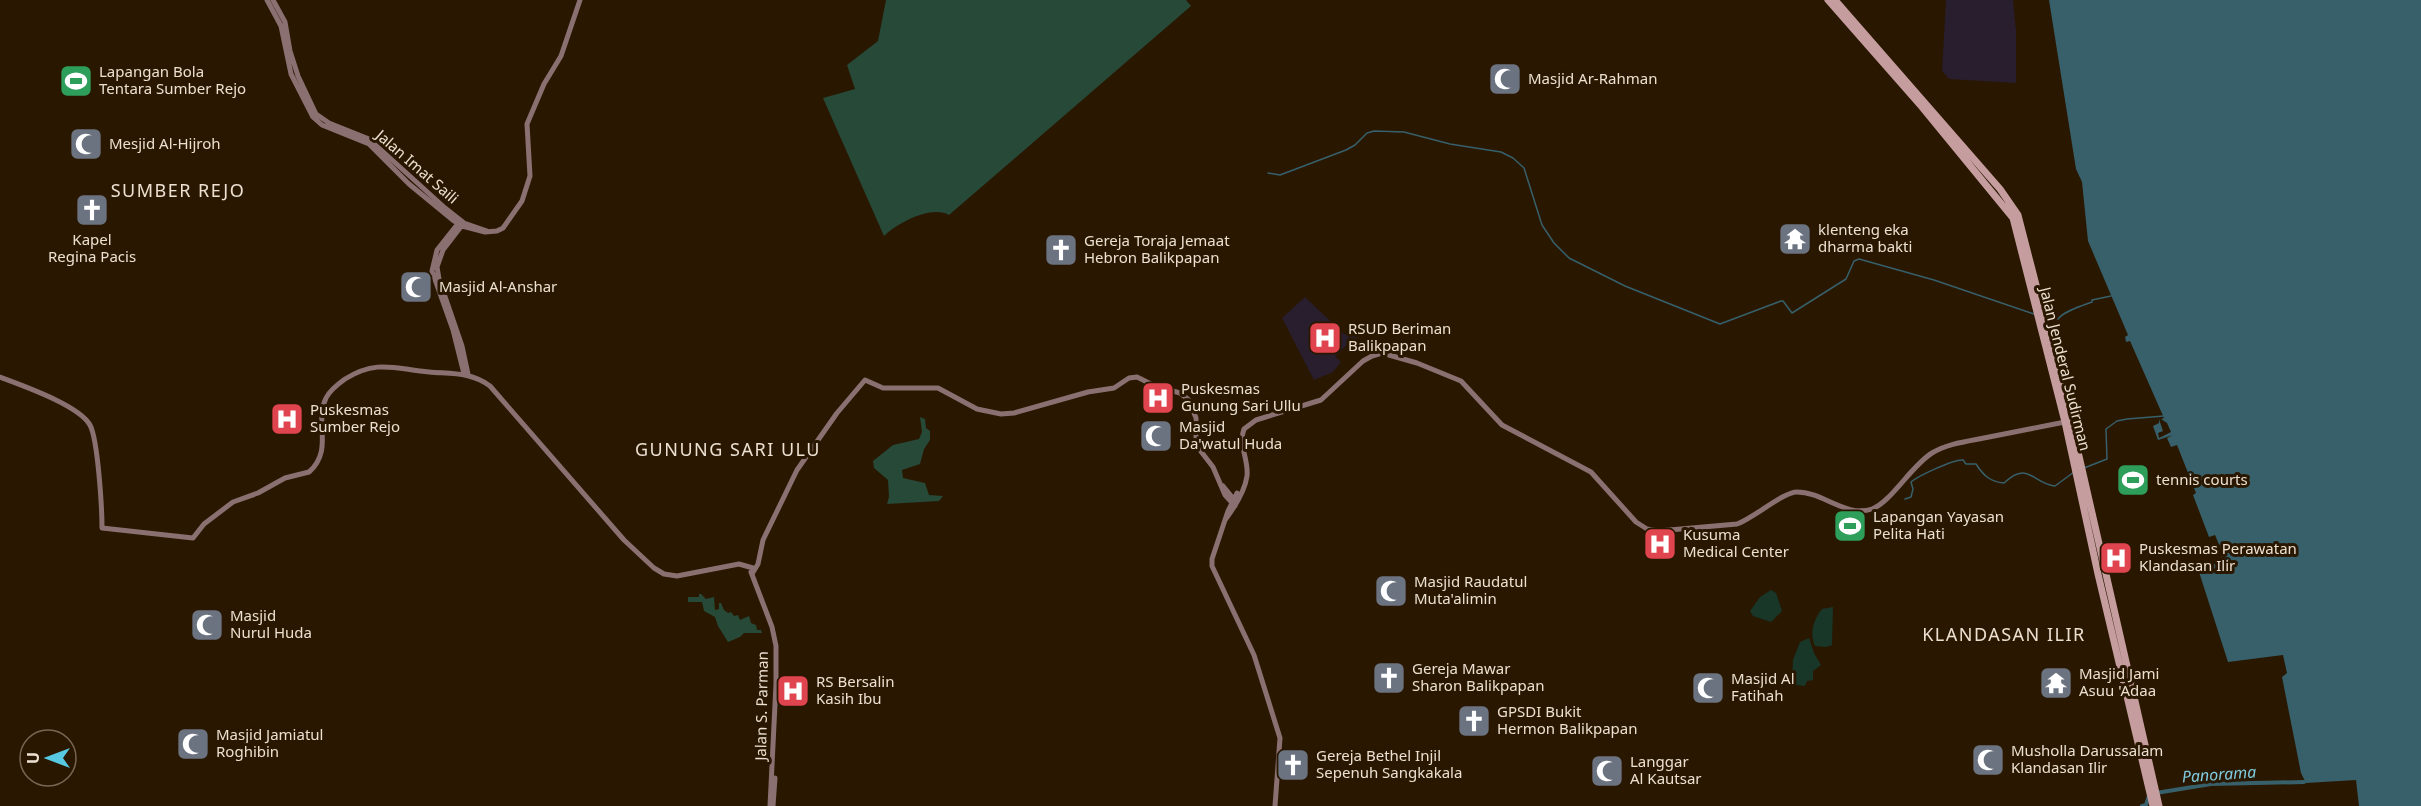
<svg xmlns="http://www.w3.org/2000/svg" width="2421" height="806" viewBox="0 0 2421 806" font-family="'Noto Sans',sans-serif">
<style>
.commercial{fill:#281e2d}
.green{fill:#193729}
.forest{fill:#274938}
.water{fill:#37606b}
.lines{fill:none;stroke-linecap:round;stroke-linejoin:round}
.stream{stroke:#37606b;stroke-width:1.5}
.canal{stroke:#37606b;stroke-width:4}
.secondary{stroke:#8a7071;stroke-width:5}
.highway{stroke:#c59d9f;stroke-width:7}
.labels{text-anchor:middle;stroke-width:6;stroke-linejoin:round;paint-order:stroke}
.poi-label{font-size:15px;fill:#ece0d1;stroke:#291700;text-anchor:start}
.street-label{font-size:15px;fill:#ece0d1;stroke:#291700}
.water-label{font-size:16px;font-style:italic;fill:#80cbe0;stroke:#291700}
.quarter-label{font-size:18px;letter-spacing:1.5px;fill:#ece0d1;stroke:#291700}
</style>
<rect width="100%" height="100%" fill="#291700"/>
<path class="commercial" d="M1946 0H2013L2016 31V83L1949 79 1942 71Z
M1305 297 1344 334 1355 336 1368 352 1363 355 1349 343 1335 356 1341 362 1333 372 1314 380 1282 318Z"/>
<path class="green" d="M1771 590 1776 593 1782 611 1771 622 1753 616 1750 611 1760 597Z
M1833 607 1832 645 1826 647 1815 646C1809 633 1814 619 1822 609Z
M1809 638 1814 653 1821 665 1813 671V680L1807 681 1805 686 1796 685 1792 680 1793 660 1800 642Z"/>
<path class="forest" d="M886 0H1186L1191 6 949 215C931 205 898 223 884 236L823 98 855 89 847 65 878 41Z
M920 417 925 419 926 428 930 431V440L924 449 920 464 902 470 903 478 925 483 929 495 943 496 939 501 887 504 889 497 888 480 874 468 873 461 893 445 919 439 922 432Z
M699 594H701L706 599 714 597 715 610 719 609V603H721L724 610 728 613 731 612 734 616 738 615 740 620 749 616 751 623 756 625 757 630H761L762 633H744L740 637 728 642 718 626 715 617 704 611 702 602H688V597H699Z"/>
<path class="water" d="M2049 0H2421V806H2359L2356 780 2306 783 2301 773 2282 677 2287 673 2283 655 2228 662 2199 572 2200 569 2218 563 2223 554 2215 535 2209 537 2193 495 2196 493 2177 445 2171 447 2167 438 2173 435 2158 440 2153 426 2159 423V419L2163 431 2158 433 2159 438 2171 432 2167 423 2161 419 2164 418 2130 341 2126 342 2125 337 2128 335 2088 241 2082 182 2076 169Z"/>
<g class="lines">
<path class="stream" d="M1268 173 1280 175 1346 150 1355 145 1367 133 1374 131 1404 132 1450 144 1501 152 1513 158 1524 168 1542 225 1554 243 1569 258 1625 286 1720 324 1781 301H1783L1792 313 1846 279 1854 261 1859 259 1934 280 2034 314
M2049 321 2058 319C2064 311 2081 306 2092 302V300L2111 296
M2084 468 2107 459 2106 429 2117 421 2127 419 2164 416
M1905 499 1911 497 1913 489 1911 482C1918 476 1954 459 1963 460L1966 464H1976C1983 475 1990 482 2004 483 2028 460 2032 483 2055 486L2074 472"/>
<path class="canal" d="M2156 793 2211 784 2304 782
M2142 806 2146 805 2149 796"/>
<path class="secondary" d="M267 0 281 26 291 74 313 117 322 125 369 144 409 184 454 221 462 226 485 232 497 231 503 228 522 201 530 176 527 124 544 84 561 56 580 0
M273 0 285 22 290 51 298 76 316 114 329 123 369 139 445 208 464 223 487 231
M460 221 437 250 432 271 453 330 464 374
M463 224 443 250 437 267 439 279 462 346 468 374
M0 377C21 385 79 405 90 425 98 440 102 509 102 528L193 538 204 524 233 502 258 493 285 478 309 472C334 450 314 422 326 398 330 390 338 384 345 379 377 359 395 369 429 372 452 374 471 372 490 386L624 540 654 568 664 574 677 576 739 564 753 568
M1223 486 1236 502
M1237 493 1228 511 1212 559V566L1254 655 1280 738 1275 806
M1225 520C1234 508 1245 491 1247 476 1249 460 1238 445 1244 429L1256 420 1321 400 1363 361 1372 356 1382 353 1417 363 1461 381 1502 425 1591 472 1636 522 1647 529 1658 531 1737 524C1754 518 1783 492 1797 492 1823 492 1846 518 1872 509 1891 502 1911 466 1932 453 1948 443 1970 441 1989 437 2014 432 2040 427 2065 422
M751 572 772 627 776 646V684L770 806
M752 574 758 564 763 540 797 470 837 413 865 380 883 388H938L977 409 1001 414 1014 413 1088 392 1114 388 1129 378 1137 377 1155 386 1180 393 1189 400 1196 418V445L1213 467 1225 495 1235 506
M773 806 775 778"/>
<path class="highway" d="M1828 0 1922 107 2013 218 2065 422 2098 574 2153 806
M1835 0 2000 189 2018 215 2071 421 2159 806"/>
</g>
<defs>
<g id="mosque-square" transform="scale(1.725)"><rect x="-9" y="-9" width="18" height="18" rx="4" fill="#6b7280" stroke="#291700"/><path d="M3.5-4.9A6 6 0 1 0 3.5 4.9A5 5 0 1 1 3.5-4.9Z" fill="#fff"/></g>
<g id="stadium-square" transform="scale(1.725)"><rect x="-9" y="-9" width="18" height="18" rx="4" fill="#2e9e5b" stroke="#291700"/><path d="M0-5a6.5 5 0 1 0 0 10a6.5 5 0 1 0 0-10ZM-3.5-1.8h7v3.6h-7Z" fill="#fff"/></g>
<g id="church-square" transform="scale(1.725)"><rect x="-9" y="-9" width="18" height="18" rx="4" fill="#6b7280" stroke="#291700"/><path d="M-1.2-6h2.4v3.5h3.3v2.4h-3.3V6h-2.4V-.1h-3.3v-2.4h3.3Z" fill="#fff"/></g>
<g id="temple-square" transform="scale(1.725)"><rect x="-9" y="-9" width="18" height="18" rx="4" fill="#6b7280" stroke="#291700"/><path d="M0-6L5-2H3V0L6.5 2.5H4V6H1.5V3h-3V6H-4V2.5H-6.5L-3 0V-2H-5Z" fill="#fff"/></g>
<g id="hospital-square" transform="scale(1.725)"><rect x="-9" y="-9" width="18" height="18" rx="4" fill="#e0444e" stroke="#291700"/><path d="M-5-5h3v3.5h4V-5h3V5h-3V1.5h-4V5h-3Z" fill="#fff"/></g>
</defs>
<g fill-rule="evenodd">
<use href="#mosque-square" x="1505" y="79"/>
<use href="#stadium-square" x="76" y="81"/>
<use href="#mosque-square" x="86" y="144"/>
<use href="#church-square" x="92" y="210"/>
<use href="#temple-square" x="1795" y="239"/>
<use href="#church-square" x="1061" y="250"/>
<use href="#mosque-square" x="416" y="287"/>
<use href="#hospital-square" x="1325" y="338"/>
<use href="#hospital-square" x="1158" y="398"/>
<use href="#hospital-square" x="287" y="419"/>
<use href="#mosque-square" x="1156" y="436"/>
<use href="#stadium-square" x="2133" y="480"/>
<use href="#stadium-square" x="1850" y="526"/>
<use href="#hospital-square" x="1660" y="544"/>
<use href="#hospital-square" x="2116" y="558"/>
<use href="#mosque-square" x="1391" y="591"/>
<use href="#mosque-square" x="207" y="625"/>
<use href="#church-square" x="1389" y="678"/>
<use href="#temple-square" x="2056" y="683"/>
<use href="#mosque-square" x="1708" y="688"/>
<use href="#hospital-square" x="793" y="691"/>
<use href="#church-square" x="1474" y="721"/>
<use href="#mosque-square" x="193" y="744"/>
<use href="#mosque-square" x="1988" y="760"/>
<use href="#church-square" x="1293" y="765"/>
<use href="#mosque-square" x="1607" y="771"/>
</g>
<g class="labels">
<g class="poi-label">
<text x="99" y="77">Lapangan Bola<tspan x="99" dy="17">Tentara Sumber Rejo</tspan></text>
<text x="1528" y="84">Masjid Ar-Rahman</text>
<text x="109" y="149">Mesjid Al-Hijroh</text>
<text x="1818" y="235">klenteng eka<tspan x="1818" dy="17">dharma bakti</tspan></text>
<text x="92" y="245" text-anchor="middle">Kapel<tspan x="92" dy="17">Regina Pacis</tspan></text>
<text x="1084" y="246">Gereja Toraja Jemaat<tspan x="1084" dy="17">Hebron Balikpapan</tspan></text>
<text x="439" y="292">Masjid Al-Anshar</text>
<text x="1348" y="334">RSUD Beriman<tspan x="1348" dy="17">Balikpapan</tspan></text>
<text x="1181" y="394">Puskesmas<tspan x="1181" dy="17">Gunung Sari Ullu</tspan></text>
<text x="310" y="415">Puskesmas<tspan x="310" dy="17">Sumber Rejo</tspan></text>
<text x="1179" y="432">Masjid<tspan x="1179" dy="17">Da'watul Huda</tspan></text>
<text x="2156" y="485">tennis courts</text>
<text x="1873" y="522">Lapangan Yayasan<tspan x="1873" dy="17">Pelita Hati</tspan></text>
<text x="1683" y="540">Kusuma<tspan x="1683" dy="17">Medical Center</tspan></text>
<text x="2139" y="554">Puskesmas Perawatan<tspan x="2139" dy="17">Klandasan Ilir</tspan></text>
<text x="1414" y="587">Masjid Raudatul<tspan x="1414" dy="17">Muta'alimin</tspan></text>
<text x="230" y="621">Masjid<tspan x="230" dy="17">Nurul Huda</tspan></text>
<text x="1412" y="674">Gereja Mawar<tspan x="1412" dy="17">Sharon Balikpapan</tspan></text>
<text x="2079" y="679">Masjid Jami<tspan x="2079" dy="17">Asuu 'Adaa</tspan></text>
<text x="1731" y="684">Masjid Al<tspan x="1731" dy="17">Fatihah</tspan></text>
<text x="816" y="687">RS Bersalin<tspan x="816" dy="17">Kasih Ibu</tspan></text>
<text x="1497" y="717">GPSDI Bukit<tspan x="1497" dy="17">Hermon Balikpapan</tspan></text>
<text x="216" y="740">Masjid Jamiatul<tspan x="216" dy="17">Roghibin</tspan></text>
<text x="2011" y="756">Musholla Darussalam<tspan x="2011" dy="17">Klandasan Ilir</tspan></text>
<text x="1316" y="761">Gereja Bethel Injil<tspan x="1316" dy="17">Sepenuh Sangkakala</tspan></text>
<text x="1630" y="767">Langgar<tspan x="1630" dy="17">Al Kautsar</tspan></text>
</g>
<g class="street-label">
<text transform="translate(417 167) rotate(41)" y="5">Jalan Imat Saili</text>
<text transform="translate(2065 369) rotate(76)" y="5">Jalan Jenderal Sudirman</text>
<text transform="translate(762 706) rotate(-89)" y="5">Jalan S. Parman</text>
</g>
<g class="water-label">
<text transform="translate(2219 774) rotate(-4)" y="6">Panorama</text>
</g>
<g class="quarter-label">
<text x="178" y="197">SUMBER REJO</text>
<text x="728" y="456">GUNUNG SARI ULU</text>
<text x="2004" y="641">KLANDASAN ILIR</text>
</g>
</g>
<g transform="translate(48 758) rotate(270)"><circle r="28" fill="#291700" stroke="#776754" stroke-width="1.5"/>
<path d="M0-4.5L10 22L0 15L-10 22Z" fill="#57c9e2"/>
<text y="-9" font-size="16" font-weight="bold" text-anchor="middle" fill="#ece0d1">U</text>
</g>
</svg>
